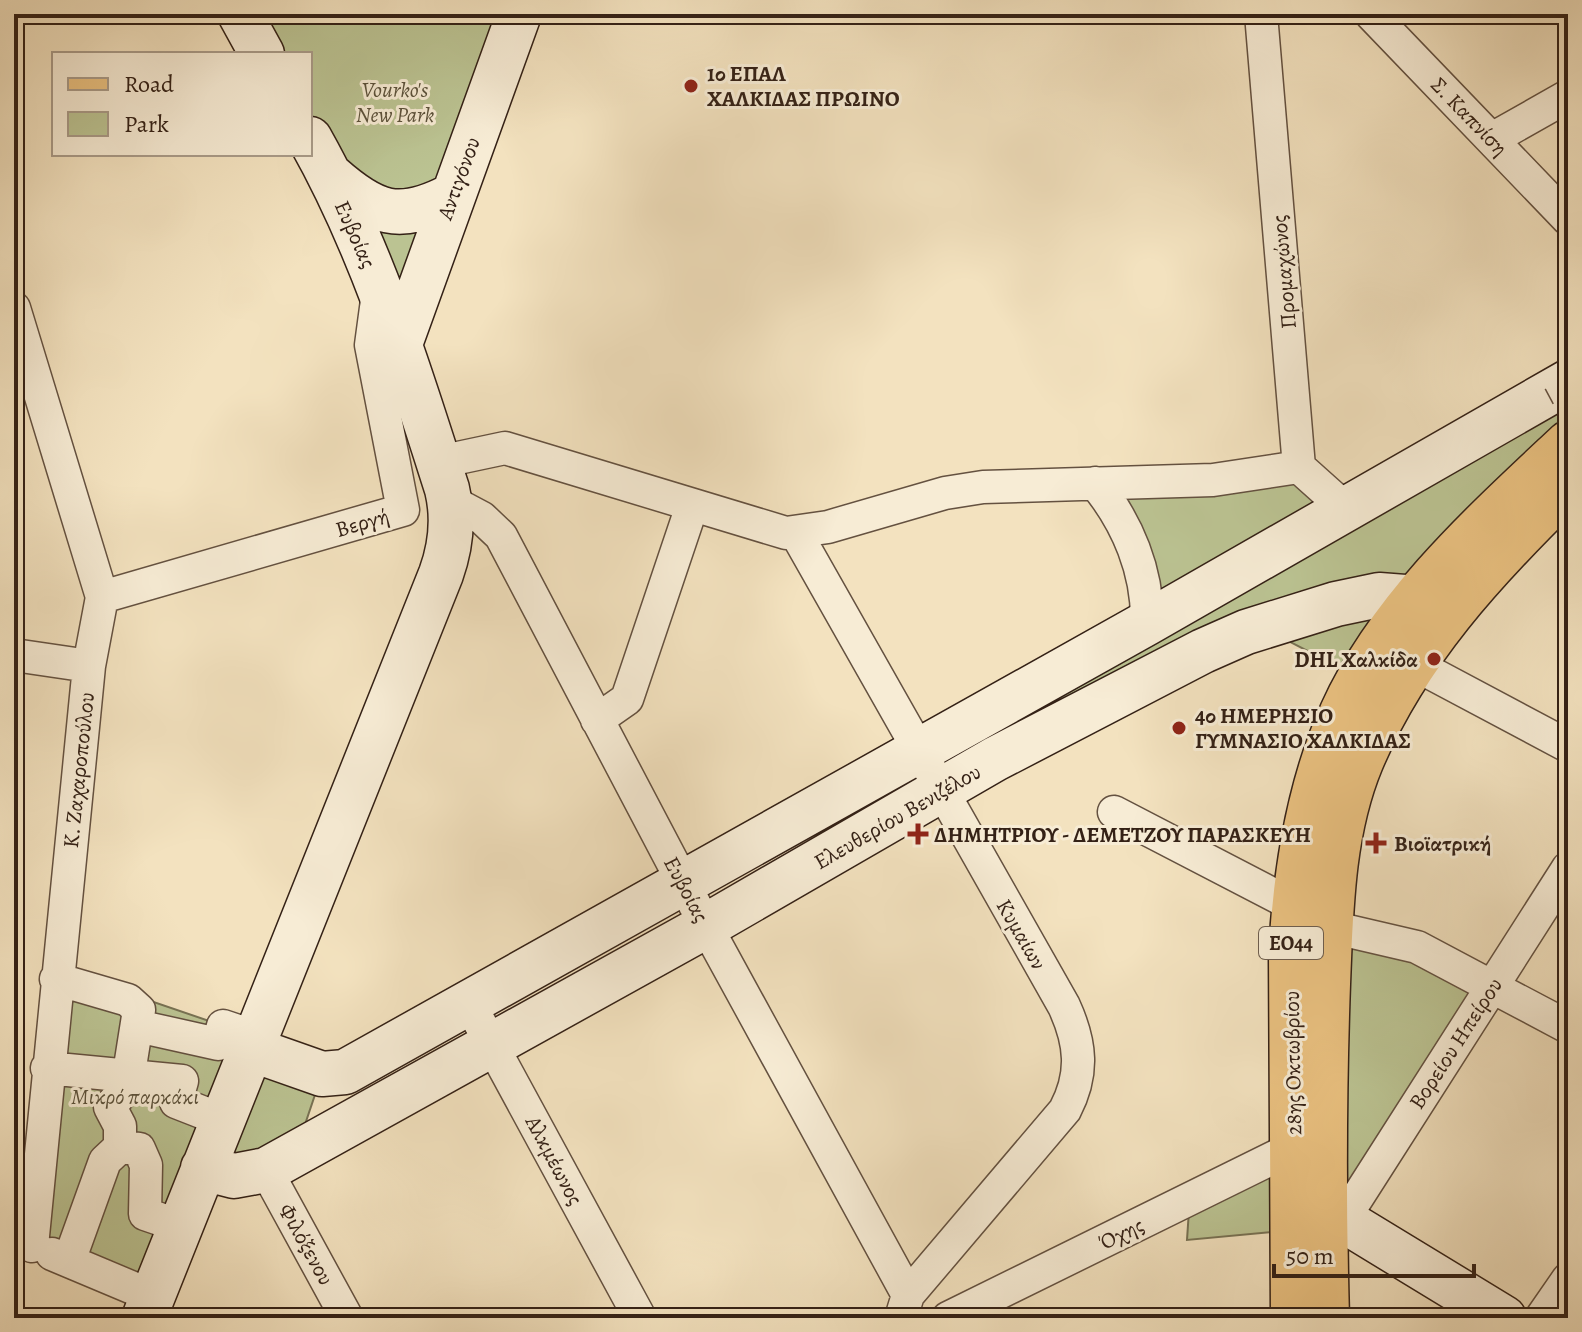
<svg xmlns="http://www.w3.org/2000/svg" width="1582" height="1332" viewBox="0 0 1582 1332" font-family="Alegreya,serif">
<style>
.green{fill:#bbc392;stroke:#787254;stroke-width:2}
.lines{fill:none;stroke-linecap:round;stroke-linejoin:round}
.street-casing{stroke:#645140;stroke-width:35}
.secondary-casing{stroke:#342116;stroke-width:47}
.primary-casing{stroke:#342116;stroke-width:47}
.street{stroke:#f7ecd5;stroke-width:32}
.secondary{stroke:#f7ecd5;stroke-width:44}
.primary{stroke:#eac180;stroke-width:44}
.street-bridge-casing{stroke:#645140;stroke-width:35;stroke-linecap:butt}
.street-bridge{stroke:#f7ecd5;stroke-width:32}
.poi-dot{fill:#8f2418;stroke:#f7ecd5;stroke-width:3}
.labels{text-anchor:middle;stroke-width:6;stroke-linejoin:round;paint-order:stroke}
.shield{fill:#f7ecd5;stroke:#6e5e4f;stroke-width:2}
.shield-label{font-size:20px;font-weight:bold;fill:#342116}
.poi-label{font-size:22px;font-weight:bold;fill:#342116;stroke:#f7ecd5;text-anchor:start}
.park-label{font-size:22px;font-style:italic;fill:#5c523b;stroke:#f7ecd5}
.street-label{font-size:22px;fill:#342116;stroke:#f7ecd5}
</style>
<rect width="100%" height="100%" fill="#f3e2bf"/>
<filter id="stains"><feTurbulence type="fractalNoise" baseFrequency=".0025" numOctaves="4"/><feColorMatrix values="0 0 0 0 .2 0 0 0 0 .09 0 0 0 0 .02 0 0 0 .5 -.17"/></filter>
<radialGradient id="worn" r=".72"><stop offset=".6" stop-color="#630" stop-opacity="0"/><stop offset="1" stop-color="#630" stop-opacity=".3"/></radialGradient>
<path class="green" d="M240 14H519L412 315 310 139V54H262Z
M1568 408V488L1412 663 1331 926 1492 985 1343 1220 1293 1230 1187 1240 1189 1210 1293 1148 1360 678 1277 635 939 791 917 752 1147 623 1095 483 1299 467 1348 510Z
M57 969 256 1037 322 1074 295 1154 203 1168 152 1296 32 1246Z"/>
<g class="lines">
<g class="street-casing">
<path id="street" d="M1261 14 1299 467 1347 510
M1371 14 1568 219
M1492 139 1568 96
M14 308 102 597 89 666 32 1246
M439 462 505 448 786 533 828 527 945 493 983 487 1213 480 1299 467
M1095 483C1128 523 1148 572 1147 623
M450 501 482 518 501 536 706 926 908 1295
M796 533 1064 1006C1081 1043 1084 1074 1065 1110L908 1295 901 1318
M102 597 403 510 371 345 378 293
M14 655 89 666
M1412 663 1568 746
M597 720 627 699 692 506
M1114 812 1293 905
M1331 927 1417 947 1568 1027
M56 979 128 1000 139 1010 127 1086 110 1107 120 1126V1147
M469 1003 640 1318
M137 1026 218 1044 223 1026 256 1037
M47 1068 182 1081 176 1102 222 1120
M266 1170 347 1318
M1343 1220 1568 868
M52 1254 152 1296
M69 1261 105 1161 120 1147 139 1149 146 1165 145 1214 180 1226
M948 1318 1293 1148
M1541 1318 1568 1279"/>
</g>
<g class="secondary-casing">
<path id="secondary" d="M240 14 262 54
M332 177C374 214 399 223 451 196
M400 344 519 14
M251 1049 322 1074 345 1072 1147 623 1568 382
M203 1168 234 1176 266 1170 706 926 995 759 1203 651 1246 632 1336 604 1379 595 1418 598
M1325 1220H1343L1504 1318
M144 1318 441 574C451 546 454 518 447 489 409 370 372 249 310 139"/>
</g>
<g class="primary-casing">
<path id="primary" d="M1293 1318 1291 954C1295 871 1308 788 1342 712 1390 606 1485 521 1568 443
M1327 1318C1324 1206 1324 1095 1328 984 1331 910 1332 832 1361 762 1407 653 1484 570 1568 488"/>
</g>
<use href="#street" class="street"/>
<use href="#secondary" class="secondary"/>
<use href="#primary" class="primary"/>
<g class="street-bridge-casing">
<path id="street-bridge" d="M1560 381 1568 396"/>
</g>
<use href="#street-bridge" class="street-bridge"/>
</g>
<g class="poi-dot">
<circle cx="691" cy="86" r="8"/>
<circle cx="1434" cy="659" r="8"/>
<circle cx="1179" cy="728" r="8"/>
<path d="M914 822h8v8h8v8h-8v8h-8v-8h-8v-8h8z"/>
<path d="M1372 831h8v8h8v8h-8v8h-8v-8h-8v-8h8z"/>
</g>
<g class="labels">
<rect class="shield" x="1259" y="927" width="64" height="32" rx="6"/>
<g class="shield-label">
<text x="1291" y="950">ΕΟ44</text>
</g>
<g class="poi-label">
<text x="707" y="81">1ο ΕΠΑΛ<tspan x="707" dy="25">ΧΑΛΚΙΔΑΣ ΠΡΩΙΝΟ</tspan></text>
<text x="1418" y="667" text-anchor="end">DHL Χαλκίδα</text>
<text x="1195" y="723">4ο ΗΜΕΡΗΣΙΟ<tspan x="1195" dy="25">ΓΥΜΝΑΣΙΟ ΧΑΛΚΙΔΑΣ</tspan></text>
<text x="934" y="842">ΔΗΜΗΤΡΙΟΥ - ΔΕΜΕΤΖΟΥ ΠΑΡΑΣΚΕΥΗ</text>
<text x="1394" y="851">Βιοϊατρική</text>
</g>
<g class="park-label">
<text x="395" y="97">Vourko's<tspan x="395" dy="25">New Park</tspan></text>
<text x="135" y="1104">Μικρό παρκάκι</text>
</g>
<g class="street-label">
<text transform="translate(1470 116) rotate(46)" y="8">Σ. Καπνίση</text>
<text transform="translate(458 178) rotate(-70)" y="8">Αντιγόνου</text>
<text transform="translate(356 234) rotate(66)" y="8">Ευβοίας</text>
<text transform="translate(1283 272) rotate(-95)" y="8">Προμαχώνος</text>
<text transform="translate(362 522) rotate(-16)" y="8">Βεργή</text>
<text transform="translate(78 770) rotate(-84)" y="8">Κ. Ζαχαροπούλου</text>
<text transform="translate(897 816) rotate(-30)" y="8">Ελευθερίου Βενιζέλου</text>
<text transform="translate(687 889) rotate(62)" y="8">Ευβοίας</text>
<text transform="translate(1022 934) rotate(60)" y="8">Κυμαίων</text>
<text transform="translate(1455 1043) rotate(-57)" y="8">Βορείου Ηπείρου</text>
<text transform="translate(1292 1063) rotate(-91)" y="8">28ης Οκτωβρίου</text>
<text transform="translate(555 1160) rotate(62)" y="8">Αλκμέωνος</text>
<text transform="translate(1121 1233) rotate(-26)" y="8">Όχης</text>
<text transform="translate(307 1244) rotate(61)" y="8">Φιλόξενου</text>
</g>
</g>
<rect width="1582" height="1332" fill="none" stroke="#f3e2bf" stroke-width="48"/>
<rect x="16" y="16" width="1550" height="1300" fill="none" stroke="#342116" stroke-width="4"/>
<rect x="24" y="24" width="1534" height="1284" fill="none" stroke="#342116" stroke-width="2"/>
<rect x="52" y="52" width="260" height="104" fill="#f7ecd5" stroke="#a99b89" stroke-width="2"/>
<rect x="68" y="78" width="40" height="12" fill="#eac180" stroke="#a99b89" stroke-width="2"/>
<text x="124" y="92" font-size="24" fill="#342116">Road</text>
<rect x="68" y="112" width="40" height="24" fill="#bbc392" stroke="#a99b89" stroke-width="2"/>
<text x="124" y="132" font-size="24" fill="#342116">Park</text>
<path d="M1274 1264v12h200v-12" fill="none" stroke="#342116" stroke-width="4"/>
<text x="1286" y="1264" font-size="24" fill="#342116" stroke="#f7ecd5" stroke-width="6" paint-order="stroke">50 m</text>
<rect width="100%" height="100%" filter="url(#stains)"/>
<rect width="100%" height="100%" fill="url(#worn)"/>
</svg>
